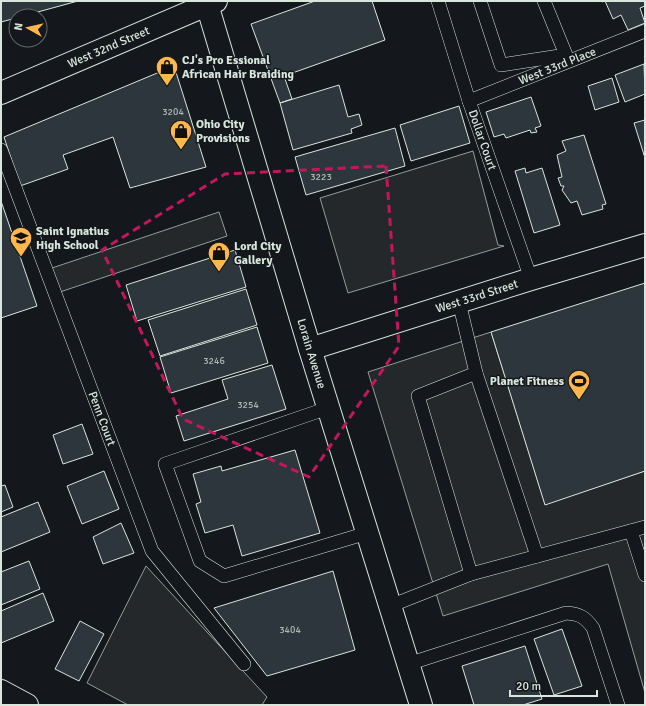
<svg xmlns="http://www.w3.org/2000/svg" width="646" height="706" viewBox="0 0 646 706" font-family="Signika,sans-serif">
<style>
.parking{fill:#24282b;stroke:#939e99}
.building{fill:#2c363c;stroke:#d8e6dc}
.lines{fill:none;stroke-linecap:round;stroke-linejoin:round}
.lane-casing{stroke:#d8e6dc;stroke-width:14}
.street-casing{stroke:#d8e6dc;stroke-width:24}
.secondary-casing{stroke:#d8e6dc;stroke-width:24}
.primary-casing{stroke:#d8e6dc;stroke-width:24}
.lane{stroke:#14181c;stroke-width:13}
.street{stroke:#14181c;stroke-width:22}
.secondary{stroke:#14181c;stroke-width:22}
.primary{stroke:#14181c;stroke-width:22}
.marked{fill:none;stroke:#c2185b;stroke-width:3;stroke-dasharray:8 5;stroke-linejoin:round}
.labels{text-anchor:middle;stroke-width:3;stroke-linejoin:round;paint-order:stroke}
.number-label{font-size:10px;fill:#adbab4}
.street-label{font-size:12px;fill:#d8e6dc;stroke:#14181c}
.poi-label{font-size:12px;font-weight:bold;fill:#d8e6dc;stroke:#14181c;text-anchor:start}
</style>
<rect width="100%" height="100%" fill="#14181c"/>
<path class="parking" d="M473 151 498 245 504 246 348 293 320 198Z
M219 212 227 236 57 293 49 269Z
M491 332 545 504 645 471V693L608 564 443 616 368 372Z
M146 566 267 697 262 705H128L87 683Z"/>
<path class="building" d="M1 1H78L23 16H16V18L1 22Z
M315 1H372L385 40 284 76 292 99 280 103 251 24Z
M602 1H645V6L640 8 645 23 628 30 621 15 613 19 605 1 602 2Z
M644 64 645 94 625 102 615 75Z
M174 66 206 167 130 188 113 137 63 155 68 169 20 186 4 137Z
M612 78 619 102 595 110 588 86Z
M339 85 348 117 359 114 362 125 351 129 352 133 293 150 280 103Z
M531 97 541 126 535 128 537 132 531 133 530 130 506 138 504 134 494 137 486 112Z
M459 106 470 143 411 161 400 125Z
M645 120V158L634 123Z
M395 128 405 166 306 195 295 157Z
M584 135 606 204 602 205 603 209 582 215 577 201 571 203 562 190 564 186H561L558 178 562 177 557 155 566 151 562 141Z
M525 168 526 173 542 168 560 225 534 233 515 171Z
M1 201 37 306 1 318Z
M235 250 246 287 137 321 126 285Z
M645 283V471L545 505 491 332Z
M246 289 257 325 160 356 148 320Z
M257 327 268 363 171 393 160 357Z
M272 365 286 409 184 441 176 416 228 399 222 380Z
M82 424 93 454 63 464 53 435Z
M295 450 320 533 242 556 233 525 205 533 196 504 201 502 193 474 221 466 222 471Z
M104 471 119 509 82 524 67 486Z
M5 485 13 507 1 512V486Z
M38 502 50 532 1 552V517Z
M121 523 134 553 103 564 93 537Z
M29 561 40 589 1 605V572Z
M333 571 355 650 267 676 214 608Z
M43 593 54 621 1 643V611Z
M80 621 104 634 79 681 55 669Z
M562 629 582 686 554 695 534 639Z
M525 646 542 699 523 705H474L462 666Z"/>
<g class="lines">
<g class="lane-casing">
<g id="lane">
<path id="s1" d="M438 1 469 101 531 279"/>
<path d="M480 1 501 65 566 55 544 1"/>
<path id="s2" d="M469 101 645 31"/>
<path id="s3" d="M1 150 152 551 244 664"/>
<path d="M459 302 476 373 418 396 471 574"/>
<path d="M476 373 537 556"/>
<path d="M328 408 165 464 200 561 224 576 367 533"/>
<path d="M631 531 645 575"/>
<path d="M390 606 471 574 645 527"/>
<path d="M408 664 566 613C580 614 585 617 593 628L618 705"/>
</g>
</g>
<g class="street-casing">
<g id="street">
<path id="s4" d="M1 93 216 1"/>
<path id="s5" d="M310 349 531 279 645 245"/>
</g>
</g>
<g class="secondary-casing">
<path id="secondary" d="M1 691 27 705"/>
</g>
<g class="primary-casing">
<g id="primary">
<path id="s6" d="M206 1 310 349 421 705"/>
</g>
</g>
<use href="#lane" class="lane"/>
<use href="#street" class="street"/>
<use href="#secondary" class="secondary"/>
<use href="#primary" class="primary"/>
</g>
<path class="marked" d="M386 166 399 346 309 477 183 419 102 250 225 174Z"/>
<defs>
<g id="shop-pin" transform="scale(1.15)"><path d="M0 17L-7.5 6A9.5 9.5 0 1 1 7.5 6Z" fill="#ffb74d" stroke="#14181c"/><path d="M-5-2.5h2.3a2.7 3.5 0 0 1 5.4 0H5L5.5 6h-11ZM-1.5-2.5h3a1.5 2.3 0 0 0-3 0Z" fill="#111"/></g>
<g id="school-pin" transform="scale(1.15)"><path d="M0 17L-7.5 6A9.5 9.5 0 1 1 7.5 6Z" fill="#ffb74d" stroke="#14181c"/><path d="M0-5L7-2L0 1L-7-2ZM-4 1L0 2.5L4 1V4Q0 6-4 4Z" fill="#111"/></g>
<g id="stadium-pin" transform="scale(1.15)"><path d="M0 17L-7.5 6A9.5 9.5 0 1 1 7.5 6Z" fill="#ffb74d" stroke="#14181c"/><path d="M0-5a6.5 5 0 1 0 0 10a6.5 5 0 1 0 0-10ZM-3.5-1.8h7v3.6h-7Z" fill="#111"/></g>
</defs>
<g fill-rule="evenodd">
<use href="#shop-pin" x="167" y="67"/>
<use href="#shop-pin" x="181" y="131"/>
<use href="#school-pin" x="21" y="238"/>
<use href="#shop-pin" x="219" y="253"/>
<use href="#stadium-pin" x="579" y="381"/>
</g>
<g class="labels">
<g class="number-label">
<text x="173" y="115">3204</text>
<text x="321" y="180">3223</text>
<text x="214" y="364">3246</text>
<text x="248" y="408">3254</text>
<text x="290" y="633">3404</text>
</g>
<g class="street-label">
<text dy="4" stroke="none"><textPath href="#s4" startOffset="117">West 32nd Street</textPath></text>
<text dy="4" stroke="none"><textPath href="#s2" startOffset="95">West 33rd Place</textPath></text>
<text dy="4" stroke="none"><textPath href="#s1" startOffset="146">Dollar Court</textPath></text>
<text dy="4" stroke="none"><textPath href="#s5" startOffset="175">West 33rd Street</textPath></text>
<text dy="4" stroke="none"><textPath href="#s6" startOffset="368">Lorain Avenue</textPath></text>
<text dy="4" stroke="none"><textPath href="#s3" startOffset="287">Penn Court</textPath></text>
</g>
<g class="poi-label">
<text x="182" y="64">CJ's Pro Essional<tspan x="182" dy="14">African Hair Braiding</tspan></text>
<text x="196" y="128">Ohio City<tspan x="196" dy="14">Provisions</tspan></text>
<text x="36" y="235">Saint Ignatius<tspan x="36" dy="14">High School</tspan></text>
<text x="234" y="250">Lord City<tspan x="234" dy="14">Gallery</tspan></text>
<text x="564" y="385" text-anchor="end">Planet Fitness</text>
</g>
</g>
<rect width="646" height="706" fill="none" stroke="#d8e6dc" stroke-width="4"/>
<g transform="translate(28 28) rotate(278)"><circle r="19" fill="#14181c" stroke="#626a69"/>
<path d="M0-3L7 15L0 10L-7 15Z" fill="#ffb74d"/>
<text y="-6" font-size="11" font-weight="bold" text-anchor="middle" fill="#d8e6dc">N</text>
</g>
<path d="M510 690v6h87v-6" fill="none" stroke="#d8e6dc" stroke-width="2"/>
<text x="516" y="690" font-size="12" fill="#d8e6dc" stroke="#14181c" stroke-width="3" paint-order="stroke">20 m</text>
</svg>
